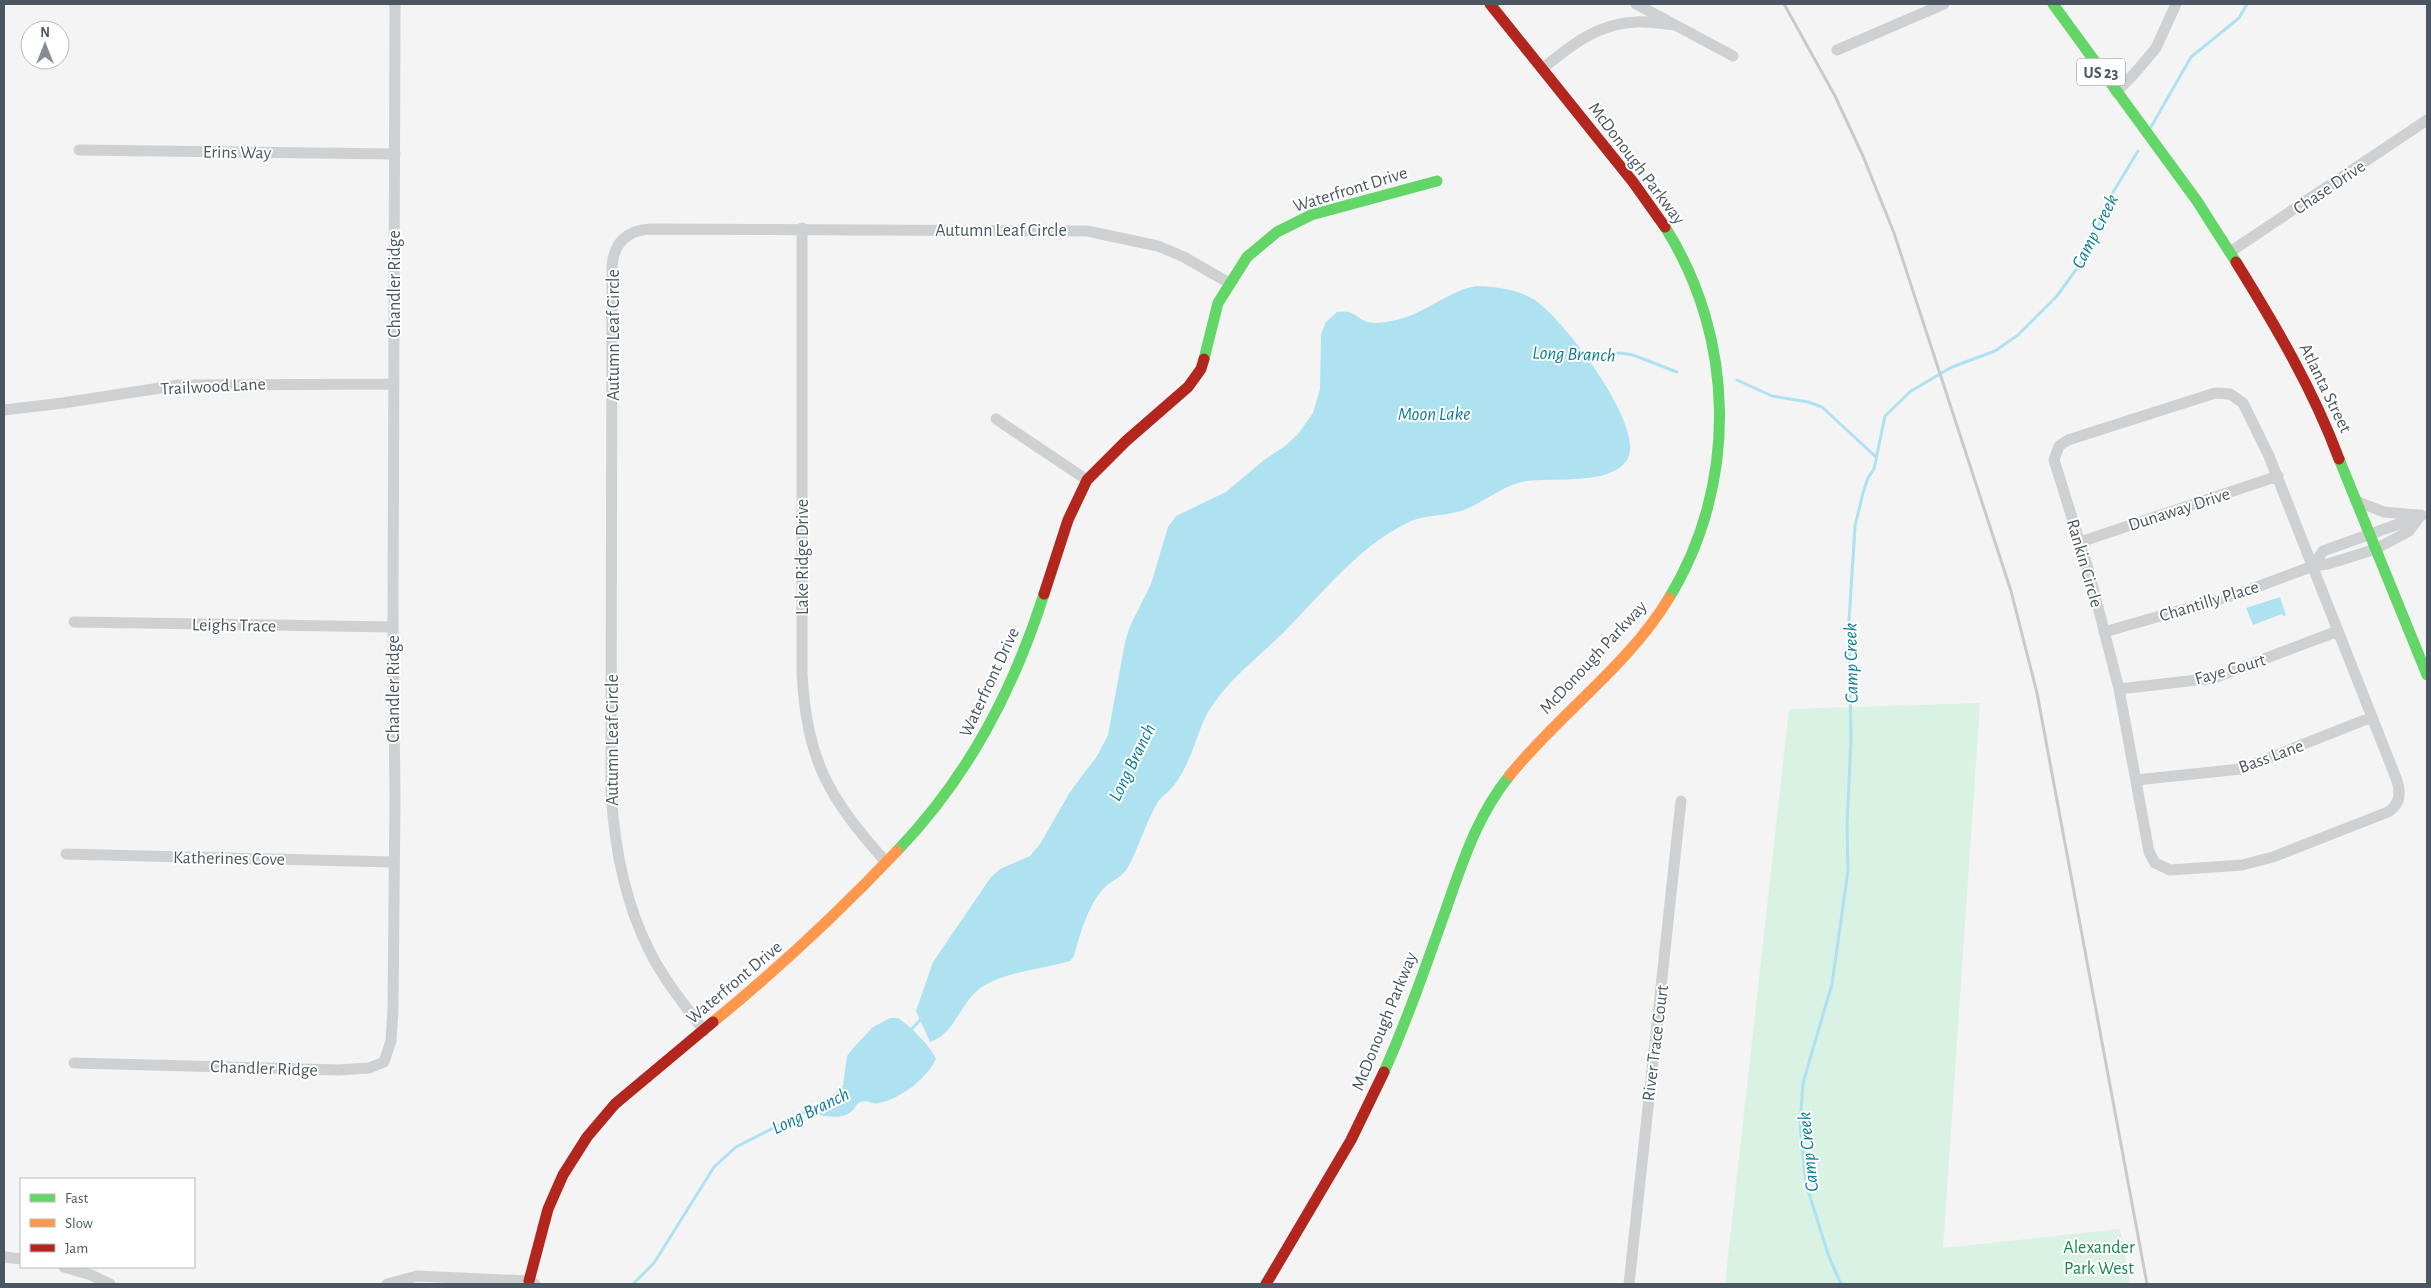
<svg xmlns="http://www.w3.org/2000/svg" width="2431" height="1288" viewBox="0 0 2431 1288" font-family="'Alegreya Sans',sans-serif">
<style>
.green{fill:#d9f2e3}
.water{fill:#aee2f0}
.lines{fill:none;stroke-linecap:round;stroke-linejoin:round}
.stream{stroke:#aee2f0;stroke-width:3}
.street{stroke:#ced0d2;stroke-width:11}
.fast{stroke:#63d668;stroke-width:11}
.slow{stroke:#ff974d;stroke-width:11}
.jam{stroke:#b3261e;stroke-width:11}
.rail{stroke:#c9cacc;stroke-width:3}
.labels{text-anchor:middle;stroke-width:4;stroke-linejoin:round;paint-order:stroke}
.shield{fill:#fff;stroke:#808990;stroke-width:1}
.shield-label{font-size:16px;font-weight:bold;fill:#4a5661}
.street-label{font-size:18px;fill:#4a5661;stroke:#fff}
.park-label{font-size:18px;fill:#17864f;stroke:#fff}
.water-label{font-size:19px;font-style:italic;fill:#0c7c9b;stroke:#fff}
</style>
<rect width="100%" height="100%" fill="#f4f4f4"/>
<path class="green" d="M1980 703 1943 1248 2120 1229 2130 1284H1725L1789 709Z"/>
<path class="water" d="M1477 286C1497 287 1516 289 1533 299 1561 315 1648 429 1627 460 1609 487 1551 476 1522 482 1500 487 1482 504 1461 511 1442 517 1423 514 1405 524 1356 549 1322 594 1284 632 1258 658 1228 679 1208 712 1199 728 1195 748 1186 765 1182 774 1176 784 1169 791 1165 795 1160 798 1158 802 1145 823 1139 848 1127 869 1121 878 1110 881 1103 889 1088 906 1080 934 1074 956L1070 961C1043 969 1010 971 985 985 960 999 957 1033 930 1042L916 1011 933 962 991 877 1000 869 1030 856 1040 844 1070 792 1097 756 1108 735 1125 642 1130 626 1151 584 1168 527 1176 516 1226 492 1264 460 1285 446 1298 434 1313 413 1320 389 1321 334 1326 322 1337 312C1354 310 1352 315 1365 321 1374 325 1386 322 1396 320 1425 314 1449 290 1477 286Z
M2280 597 2286 615 2283 616 2282 614 2253 625 2246 608Z
M890 1018H898C912 1028 929 1044 936 1059 927 1078 901 1099 879 1103 873 1105 867 1099 860 1102 856 1104 856 1107 853 1110 844 1119 831 1117 819 1115L818 1111 843 1085 847 1056 855 1046 873 1027Z"/>
<g class="lines">
<path class="stream" d="M2151 127 2191 57 2239 18 2247 4
M1581 355 1621 353 1633 355 1677 372
M1737 380 1772 396 1808 402 1822 407 1876 457
M910 1031 921 1019
M633 1284 654 1263 714 1167 736 1147 828 1100
M1841 1284 1829 1257 1806 1184 1800 1126 1803 1083 1832 984 1848 871 1847 825 1851 739 1849 621 1855 526 1863 493 1868 478 1874 469 1885 416 1911 391 1952 367 1995 351 2018 335 2057 296 2083 260 2090 239 2102 220 2109 199 2138 151"/>
<path class="street" d="M1636 4 1733 56
M1837 50 1944 4
M1542 69C1570 46 1598 23 1636 22 1649 21 1662 24 1675 25
M2116 92 2134 74 2156 48 2176 4
M79 150 395 154
M802 228V673C807 761 828 797 886 862
M2230 252 2427 120
M2215 393 2230 394 2243 403 2269 456 2396 778C2401 791 2401 804 2388 812L2273 857 2242 865 2170 870 2155 863 2149 852 2119 689 2089 572 2054 460 2059 446 2068 440Z
M4 410 63 403 179 385 394 384
M996 419 1087 480
M2356 501 2384 512 2417 515
M2080 542 2278 476
M2313 566 2323 551 2421 516
M74 622 393 627
M2104 632 2238 594 2313 566 2328 564 2376 549 2409 531 2421 515
M2119 689 2214 678 2338 631
M2136 780 2241 769 2372 717
M66 854 393 862
M704 1031C685 1005 664 980 650 952 625 903 614 845 611 790L612 268C613 243 627 230 651 229L1087 231 1158 246 1184 257 1229 283
M74 1063 338 1070 369 1068 384 1062 391 1041 393 1009 395 797 393 627 395 4
M5 1257 21 1259
M64 1267 91 1275 110 1284
M387 1284 417 1276 529 1281 535 1284
M1629 1284 1681 801"/>
<path class="fast" d="M2053 4 2197 201 2236 262
M1665 227C1736 339 1738 485 1669 598
M1204 359 1218 303 1247 257 1277 232 1311 215 1437 181
M2339 459 2427 675
M897 851C968 777 1013 691 1044 594
M1384 1072C1407 1020 1426 966 1445 912 1462 864 1477 815 1510 775"/>
<path class="slow" d="M1510 775C1559 714 1628 666 1669 598
M713 1022C778 969 839 912 897 851"/>
<path class="jam" d="M1490 4 1633 182 1665 227
M2236 262C2275 325 2313 389 2339 459
M1044 594 1068 520 1087 480 1126 441 1188 387 1201 369 1204 359
M529 1281 548 1209 563 1175 587 1137 615 1104 713 1022
M1266 1284 1351 1140 1384 1072"/>
<path class="rail" d="M1784 4 1835 96 1863 156 1894 233 2011 591 2037 693 2147 1284"/>
</g>
<g class="labels">
<rect class="shield" x="2077" y="58.5" width="48" height="27" rx="4"/>
<g class="shield-label">
<text x="2101" y="78">US 23</text>
</g>
<g class="street-label">
<text transform="translate(237 152) rotate(1)" y="6">Erins Way</text>
<text transform="translate(1637 163) rotate(53)" y="6">McDonough Parkway</text>
<text transform="translate(2329 187) rotate(-34)" y="6">Chase Drive</text>
<text transform="translate(1350 189) rotate(-17)" y="6">Waterfront Drive</text>
<text x="1001" y="236">Autumn Leaf Circle</text>
<text transform="translate(394 284) rotate(-90)" y="6">Chandler Ridge</text>
<text transform="translate(613 335) rotate(-90)" y="6">Autumn Leaf Circle</text>
<text transform="translate(213 386) rotate(-3)" y="6">Trailwood Lane</text>
<text transform="translate(2326 388) rotate(64)" y="6">Atlanta Street</text>
<text transform="translate(2179 509) rotate(-18)" y="6">Dunaway Drive</text>
<text transform="translate(802 557) rotate(-90)" y="6">Lake Ridge Drive</text>
<text transform="translate(2085 563) rotate(74)" y="6">Rankin Circle</text>
<text transform="translate(2209 601) rotate(-17)" y="6">Chantilly Place</text>
<text transform="translate(234 625) rotate(1)" y="6">Leighs Trace</text>
<text transform="translate(1593 657) rotate(-47)" y="6">McDonough Parkway</text>
<text transform="translate(2230 669) rotate(-16)" y="6">Faye Court</text>
<text transform="translate(989 682) rotate(-65)" y="6">Waterfront Drive</text>
<text transform="translate(393 689) rotate(-90)" y="6">Chandler Ridge</text>
<text transform="translate(612 740) rotate(-90)" y="6">Autumn Leaf Circle</text>
<text transform="translate(2271 756) rotate(-20)" y="6">Bass Lane</text>
<text transform="translate(229 858) rotate(1)" y="6">Katherines Cove</text>
<text transform="translate(734 982) rotate(-40)" y="6">Waterfront Drive</text>
<text transform="translate(1384 1021) rotate(-68)" y="6">McDonough Parkway</text>
<text transform="translate(1655 1043) rotate(-83)" y="6">River Trace Court</text>
<text transform="translate(264 1068) rotate(2)" y="6">Chandler Ridge</text>
</g>
<g class="park-label">
<text x="2099" y="1253">Alexander<tspan x="2099" dy="21">Park West</tspan></text>
</g>
<g class="water-label">
<text transform="translate(2094 231) rotate(-63)" y="7">Camp Creek</text>
<text transform="translate(1574 353) rotate(2)" y="7">Long Branch</text>
<text x="1434" y="420">Moon Lake</text>
<text transform="translate(1850 663) rotate(-91)" y="7">Camp Creek</text>
<text transform="translate(1131 762) rotate(-64)" y="7">Long Branch</text>
<text transform="translate(810 1110) rotate(-26)" y="7">Long Branch</text>
<text transform="translate(1807 1152) rotate(-96)" y="7">Camp Creek</text>
</g>
</g>
<rect width="2431" height="1288" fill="none" stroke="#4a5661" stroke-width="10"/>
<rect x="20" y="1178" width="175" height="90" fill="#ffffff" stroke="#b7bbc0"/>
<rect x="30" y="1194" width="25" height="8" fill="#63d668" stroke="#b7bbc0"/>
<text x="65" y="1203" font-size="15" fill="#4a5661">Fast</text>
<rect x="30" y="1219" width="25" height="8" fill="#ff974d" stroke="#b7bbc0"/>
<text x="65" y="1228" font-size="15" fill="#4a5661">Slow</text>
<rect x="30" y="1244" width="25" height="8" fill="#b3261e" stroke="#b7bbc0"/>
<text x="65" y="1253" font-size="15" fill="#4a5661">Jam</text>
<g transform="translate(45 45)"><circle r="24" fill="#ffffff" stroke="#b7bbc0"/>
<path d="M0-4L9 19L0 12L-9 19Z" fill="#868d94"/>
<text y="-8" font-size="14" font-weight="bold" text-anchor="middle" fill="#4a5661">N</text>
</g>
</svg>
